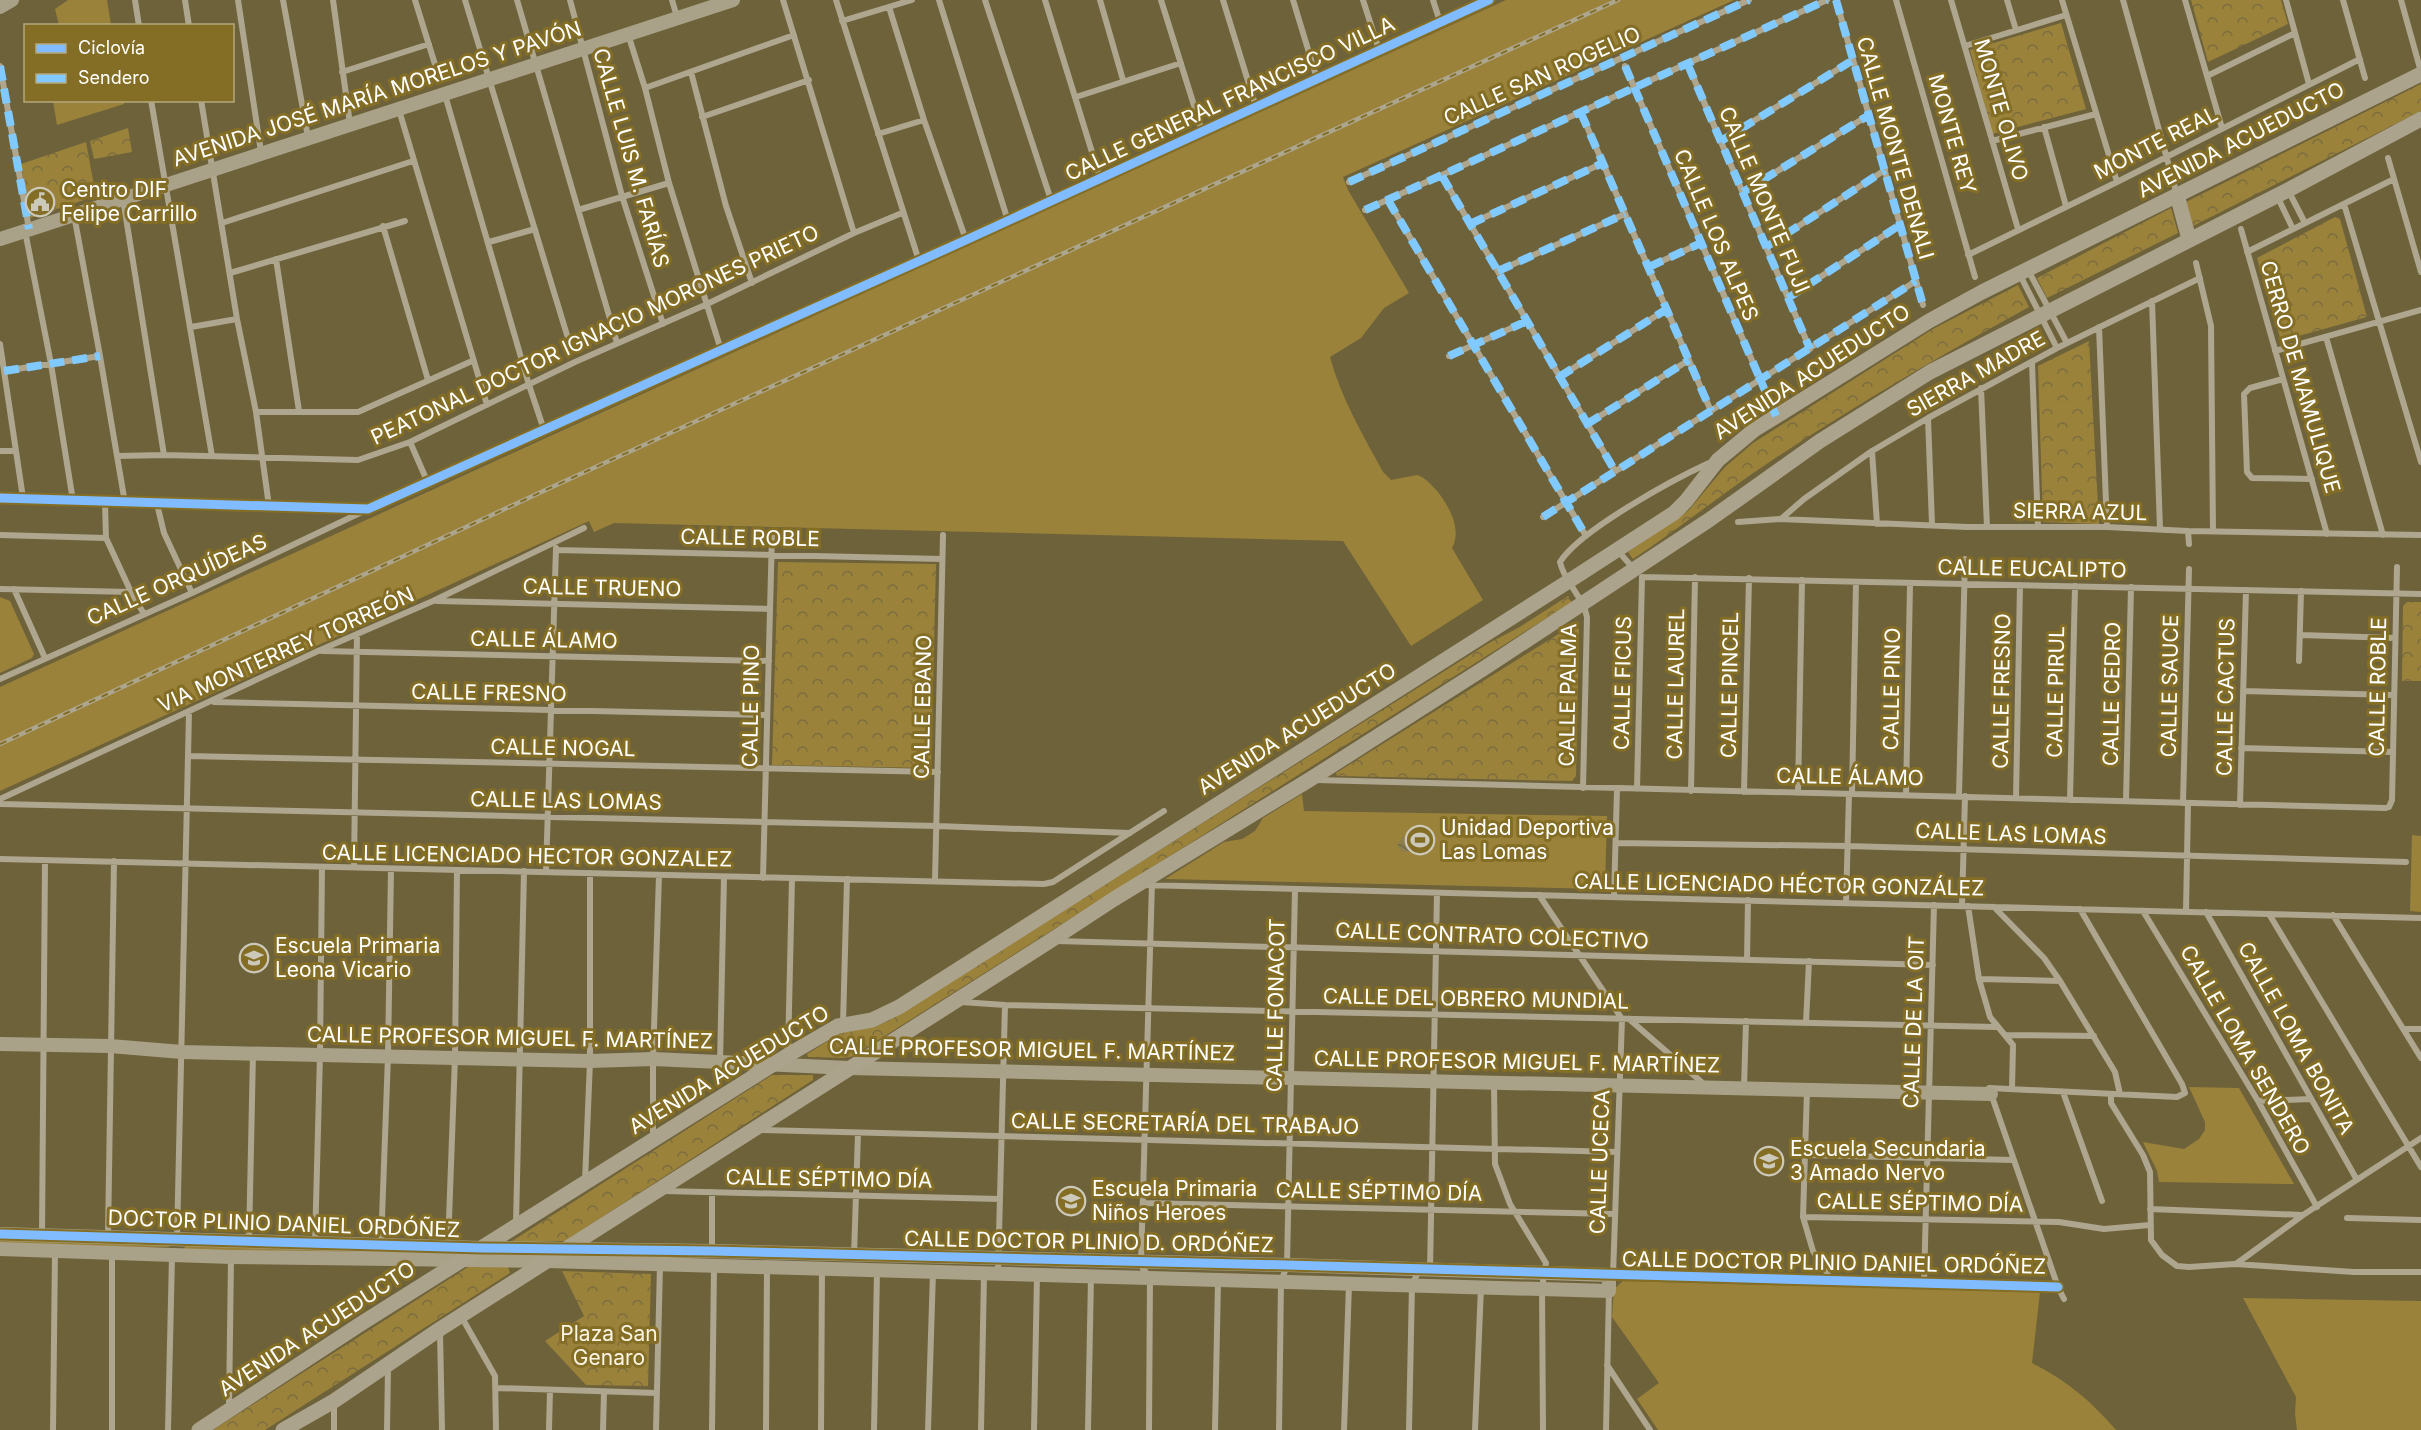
<svg xmlns="http://www.w3.org/2000/svg" width="2421" height="1430" viewBox="0 0 2421 1430" font-family="Inter,sans-serif">
<style>
.green{fill:#9a823a}
.park{fill:url(#park-crowns)}
.water{fill:url(#water-waves)}
.lines{fill:none;stroke-linecap:round;stroke-linejoin:round}
.street{stroke:#aea68e;stroke-width:6}
.secondary{stroke:#aaa288;stroke-width:14}
.primary{stroke:#aba38c;stroke-width:15}
.rail-casing{stroke:#ada68e;stroke-width:4.5}
.rail{stroke:#846e25;stroke-width:2;stroke-dasharray:7;stroke-linecap:butt}
.quiet{stroke:#80caff;stroke-width:8;stroke-dasharray:15 8;stroke-linecap:butt}
.cycleway-casing{stroke:#846e25;stroke-width:13}
.cycleway{stroke:#80bcff;stroke-width:9}
.labels{text-anchor:middle;stroke-width:6;stroke-linejoin:round;paint-order:stroke}
.street-label{font-size:21px;fill:#fff;stroke:#846e25}
.poi-label{font-size:21px;fill:#fff;stroke:#846e25;text-anchor:start}
.park-label{font-size:21px;fill:#faf4e4;stroke:#846e25}
</style>
<defs>
<pattern id="park-crowns" width="20" height="18" patternUnits="userSpaceOnUse" patternTransform="scale(1.5)"><rect width="20" height="18" fill="#9a823a"/><path d="M2 6a3 3 0 1 1 6 0M12 15a3 3 0 1 1 6 0" fill="none" stroke="#7b6c41"/></pattern>
<pattern id="water-waves" width="16" height="10" patternUnits="userSpaceOnUse" patternTransform="scale(1.5)"><rect width="16" height="10" fill="#8d7e4b"/><path d="M0 5q4-4 8 0t8 0" fill="none" stroke="#70684b"/></pattern>
</defs>
<rect width="100%" height="100%" fill="#6e623b"/>
<path class="green" d="M68 0H107L111 25H59L55 9Z
M1506 0H1734L1343 177 1348 190 1409 293 1384 308 1361 338 1330 357C1341 398 1363 435 1383 472L1391 480 1417 475 1422 477C1441 490 1465 526 1452 548L1483 600 1411 646 1343 541 614 523 594 532 589 521 0 791V687Z
M53 101H124V104L57 125Z
M0 597 10 601 34 654 32 658 0 673Z
M1302 794 1304 811 1607 816 1605 887 1602 889 1165 879 1224 842 1242 839 1255 831 1263 818Z
M2412 835 2421 836V912L2410 911Z
M2189 1087 2239 1088 2294 1184 2159 1182 2157 1171 2143 1142 2184 1149 2199 1139 2205 1130V1122Z
M0 1240 169 1245V1247L0 1246Z
M186 1246 454 1253 185 1251 183 1249Z
M1623 1281 2040 1292 2032 1363C2067 1381 2090 1400 2116 1430H1658L1637 1399 1659 1383 1612 1317 1614 1289Z
M2243 1298 2421 1301V1430H2297L2295 1414 2296 1397Z"/>
<path class="park" d="M2191 0H2281L2288 24 2208 62Z
M2061 23 2086 109 1992 134 1970 50Z
M2421 84V111L2193 226 2186 202Z
M128 128 132 152 94 159 90 141Z
M86 142 96 196 30 218 21 164Z
M2171 208 2178 233 2047 298 2037 278Z
M2335 217 2340 219 2367 317 2281 341 2257 258Z
M2018 285 2029 307C1941 355 1854 406 1771 461 1724 492 1680 528 1633 559L1628 552 1689 510 1725 467 1753 443 1933 329Z
M2089 341 2099 524 2043 522 2038 366Z
M778 562 936 564 931 768 772 765Z
M1568 596 1572 602 853 1056 847 1058 808 1057 807 1054 843 1032 874 1027 890 1020 1489 643 1518 628Z
M2407 602H2421V681H2402L2403 606Z
M1573 625 1579 629 1576 776 1572 781 1337 776 1336 773Z
M772 1075H813V1080L565 1241 509 1243Z
M468 1267H508L510 1273 265 1430H213Z
M562 1271 651 1274 648 1386 586 1385 545 1341 584 1316Z"/>
<path class="water" d="M1422 836 1423 851 1402 852 1397 846 1402 837Z"/>
<g class="lines">
<path class="street" d="M135 0 139 26
M185 0 189 26
M238 0 261 152
M283 0 308 137
M333 0 350 124
M415 0 438 74
M465 0 567 335
M517 0 617 343
M570 0 622 196 663 324
M672 0 677 17
M783 0 854 233
M836 0 919 261
M939 0 1008 221
M985 0 1051 200
M1045 0 1100 178
M1100 0 1123 80
M1161 0 1202 131
M1223 0 1256 107
M1293 0 1317 79
M1363 0 1379 50
M1433 0 1440 22
M1836 0 1923 305
M1896 0 1975 277
M1951 0 2018 229
M2007 0 2016 30
M2062 0 2117 182
M2123 0 2177 195
M2185 0 2222 128
M2286 0 2309 84
M2343 0 2365 78
M2401 0 2421 72
M889 7 924 120 966 240
M842 21 912 0
M628 34 645 88 669 183 721 350
M1965 46 2066 15
M1688 65 1810 349
M0 66 29 229
M1625 66 1776 416
M342 72 429 44
M691 72 726 206 752 283
M2207 76 2295 33
M645 88 794 35
M445 95 529 385 544 430
M1076 97 1181 63
M151 100 212 456
M201 100 237 319 256 412 269 506
M399 110 487 405
M1581 113 1711 411
M702 117 809 80
M2044 127 2066 206
M878 134 924 120
M1721 141 1853 60
M1992 141 2096 114
M2388 158 2421 272
M1442 176 1615 471
M1349 182 1749 0
M1743 192 1869 115
M2289 192 2305 223
M2277 196 2293 229
M123 199 164 455
M1388 200 1586 536
M2344 204 2421 462
M578 210 669 183
M1365 210 1827 0
M74 215 100 356 125 503
M222 223 413 161
M1470 224 1603 163
M383 226 428 380
M2241 229 2327 534
M25 231 51 364 73 501
M489 242 535 229
M1766 247 1885 170
M2247 252 2394 179
M1968 255 2117 182 2360 59
M276 259 299 411
M2196 263 2211 326 2213 531
M1649 267 1701 243
M2028 270 2067 343
M1498 271 1625 214
M230 273 405 221
M2020 275 2057 348
M1788 298 1900 225
M2152 301 2160 529
M191 327 237 319
M2099 327 2107 527
M2326 337 2383 535
M0 344 23 498
M2275 351 2421 310
M1449 356 1527 321
M2032 363 2038 527
M4 371 100 356
M1559 377 1667 309
M2283 379 2250 388 2244 394 2247 472 2252 478 2312 479
M1981 388 1987 527
M256 412H358L472 361
M1928 418 1932 524
M1587 424 1689 360
M410 442 428 483
M0 451H16
M1872 451 1877 524
M117 456 164 455 358 460 410 442 575 362 705 305 854 233 902 213
M0 498 368 509 966 240 1489 0
M105 503 106 538 131 592 144 614
M157 504 164 533 192 593
M1543 517 1916 281
M1781 519 1804 499 1872 451 1928 418 2057 348 2200 278
M1738 522 1780 519 1967 527H2107L2188 531 2421 535
M2188 531 2189 544
M0 535 106 538
M556 550 942 559
M1618 551 1633 568
M1642 577 2421 594
M0 589 131 592
M14 589 45 658
M437 601 770 609
M2300 635 2395 638
M322 651 769 661
M2299 661 2301 591
M0 679 192 593 364 511
M2243 691 2394 695
M214 702 767 715
M2241 748 2393 752
M188 756 938 772
M1316 780 2386 808 2389 807 2392 800 2397 567
M1583 788 1587 617C1583 596 1564 582 1560 562 1580 530 1674 479 1709 463
M1637 789 1642 577
M1691 791 1695 577
M1744 792 1749 578
M1798 793 1802 580
M1852 794 1856 582
M1906 795 1910 584
M1959 796 1965 559
M2016 798 2020 585
M0 799 318 651 433 601 584 528
M2070 800 2075 586
M2126 801 2131 587
M2183 803 2189 569
M0 804 937 826 1130 833
M2240 805 2246 590
M1616 843 1847 846 2406 862
M0 859 1044 884 1053 882 1164 811
M354 867 357 634
M546 872 556 548
M763 878 772 534
M935 880 943 535
M1143 885 2421 918
M1539 895 1622 1019 1613 1275
M1614 897 1617 789
M1846 903 1849 794
M1962 906 1965 796
M1968 906 1979 979 1990 1017 2013 1045 2012 1089
M1994 907 2044 958 2060 981 2115 1072 2120 1094
M2143 911 2258 1101 2317 1207
M2186 912 2188 803
M2206 912 2357 1180
M2269 914 2421 1167
M2333 915 2421 1058
M1056 941 1933 965
M1747 960 1748 900
M1979 979 2060 981
M961 1002 1005 1005 1996 1027
M1629 1019 1705 1085
M1806 1023 1809 961
M843 1024 847 879
M2404 1029H2421
M2006 1035 2094 1036
M788 1054 792 878
M720 1063 724 877
M1494 1084 1495 1164 1510 1204 1546 1263 1542 1288 1543 1430
M1744 1088 1746 1021
M1807 1090 1803 1217 1813 1251 1832 1281
M2063 1092 2102 1201
M2111 1094V1103L2143 1155 2150 1172 2151 1240 2162 1255 2177 1266 2189 1267 2235 1264 2354 1272H2421
M2258 1101 2311 1099
M761 1130 1617 1152
M653 1138V1059L659 875
M1805 1155 2013 1160
M585 1181 590 1061V873
M664 1191 1000 1199
M712 1192V1253
M1143 1203 1615 1214
M2150 1209 2302 1215
M1803 1217 2059 1222 2104 1229 2150 1225
M2347 1218 2421 1220
M516 1224 524 871
M42 1235 45 861
M108 1236 114 861
M177 1239 189 712
M249 1241 253 1053
M315 1243 320 1054 322 867
M381 1245 388 1056 391 869
M448 1246 455 1057 457 870
M112 1253V1430
M854 1255 858 1133
M2236 1264 2303 1215 2421 1138
M1430 1270 1437 893
M998 1273 1005 1005
M1609 1275 2058 1287
M1924 1283 1934 905
M2064 1299 2058 1287 1989 1088 2177 1097 2185 1093 2182 1084 2080 909
M461 1316 495 1376 496 1430
M440 1332 442 1430
M1607 1365 1650 1430
M496 1388 657 1393
M334 1404V1430
M229 1409 231 1258
M53 1430 55 1251
M168 1430 172 1256
M387 1430 388 1368
M549 1430 550 1390
M603 1430 604 1392
M656 1430 660 1265
M712 1430 714 1266
M766 1430 767 1267
M821 1430 822 1269
M874 1430 877 1272
M928 1430 933 1272
M981 1430 984 1275
M1034 1430 1037 1276
M1088 1430 1091 1277
M1149 1430 1150 1277 1143 1269 1141 1262 1152 882
M1215 1430 1218 1281
M1279 1430 1281 1282 1287 1265 1295 889
M1344 1430 1349 1284
M1409 1430 1412 1285 1419 1270
M1475 1430 1481 1287
M1606 1430 1609 1291"/>
<path class="secondary" d="M0 7 12 0
M0 239 733 0
M0 1044 110 1046 182 1052 590 1061 653 1059 849 1068 1991 1094
M0 1234 482 1248 712 1251 1287 1265 1609 1275V1291L547 1261 231 1257 0 1249"/>
<path class="primary" d="M2177 195 2189 239
M199 1430 362 1323 788 1055 838 1026 872 1020 899 1007 1569 581 1674 513 1686 501 1718 460 1754 430 1929 321 1982 292 2421 74
M283 1430 334 1401 440 1329 1050 941 1114 899 1309 780 1486 667 1709 520 1820 441 1930 372 2288 190 2421 119"/>
<g class="rail-casing">
<path id="rail" d="M0 744 552 487 1618 0"/>
</g>
<use href="#rail" class="rail"/>
<path class="quiet" d="M1836 0 1923 305
M1688 65 1810 349
M0 66 29 229
M1625 66 1776 416
M1581 113 1711 411
M1721 141 1853 60
M1442 176 1615 471
M1349 182 1749 0
M1743 192 1869 115
M1388 200 1586 536
M1365 210 1827 0
M1470 224 1603 163
M1766 247 1885 170
M1649 267 1701 243
M1498 271 1625 214
M1788 298 1900 225
M1449 356 1527 321
M4 371 100 356
M1559 377 1667 309
M1587 424 1689 360
M1543 517 1916 281"/>
<g class="cycleway-casing">
<path id="cycleway" d="M0 498 368 509 966 240 1489 0
M0 1234 482 1248 712 1251 1287 1265 2058 1287"/>
</g>
<use href="#cycleway" class="cycleway"/>
</g>
<defs>
<g id="civic-ring" transform="scale(1.5)"><circle r="9.5" fill="#846e25" stroke="#ccc8ba" stroke-width="1.5"/><path d="M-.6-6.5H3V-4.5H.6V-3L4-1V1h2V6H-6V1h2V-1L-.6-3ZM-1.2 2.5V6h2.4V2.5Z" fill="#ccc8ba"/></g>
<g id="stadium-ring" transform="scale(1.5)"><circle r="9.5" fill="#846e25" stroke="#ccc8ba" stroke-width="1.5"/><path d="M0-5a6.5 5 0 1 0 0 10a6.5 5 0 1 0 0-10ZM-3.5-1.8h7v3.6h-7Z" fill="#ccc8ba"/></g>
<g id="school-ring" transform="scale(1.5)"><circle r="9.5" fill="#846e25" stroke="#ccc8ba" stroke-width="1.5"/><path d="M0-5L7-2L0 1L-7-2ZM-4 1L0 2.5L4 1V4Q0 6-4 4Z" fill="#ccc8ba"/></g>
</defs>
<g fill-rule="evenodd">
<use href="#civic-ring" x="40" y="202"/>
<use href="#stadium-ring" x="1420" y="840"/>
<use href="#school-ring" x="254" y="958"/>
<use href="#school-ring" x="1769" y="1161"/>
<use href="#school-ring" x="1071" y="1201"/>
</g>
<g class="labels">
<g class="street-label">
<text transform="translate(1542 76) rotate(-24)" y="7">CALLE SAN ROGELIO</text>
<text transform="translate(377 94) rotate(-18)" y="7">AVENIDA JOSÉ MARÍA MORELOS Y PAVÓN</text>
<text transform="translate(1230 99) rotate(-25)" y="7">CALLE GENERAL FRANCISCO VILLA</text>
<text transform="translate(2001 110) rotate(74)" y="7">MONTE OLIVO</text>
<text transform="translate(1952 134) rotate(74)" y="7">MONTE REY</text>
<text transform="translate(2241 140) rotate(-27)" y="7">AVENIDA ACUEDUCTO</text>
<text transform="translate(2156 143) rotate(-27)" y="7">MONTE REAL</text>
<text transform="translate(1895 148) rotate(74)" y="7">CALLE MONTE DENALI</text>
<text transform="translate(631 158) rotate(74)" y="7">CALLE LUIS M. FARÍAS</text>
<text transform="translate(1764 200) rotate(67)" y="7">CALLE MONTE FUJI</text>
<text transform="translate(1716 235) rotate(67)" y="7">CALLE LOS ALPES</text>
<text transform="translate(595 335) rotate(-25)" y="7">PEATONAL DOCTOR IGNACIO MORONES PRIETO</text>
<text transform="translate(1812 372) rotate(-33)" y="7">AVENIDA ACUEDUCTO</text>
<text transform="translate(1976 374) rotate(-29)" y="7">SIERRA MADRE</text>
<text transform="translate(2300 377) rotate(74)" y="7">CERRO DE MAMULIQUE</text>
<text transform="translate(2080 512) rotate(1)" y="7">SIERRA AZUL</text>
<text transform="translate(750 538) rotate(1)" y="7">CALLE ROBLE</text>
<text transform="translate(2032 569) rotate(1)" y="7">CALLE EUCALIPTO</text>
<text transform="translate(177 580) rotate(-24)" y="7">CALLE ORQUÍDEAS</text>
<text transform="translate(602 588) rotate(1)" y="7">CALLE TRUENO</text>
<text transform="translate(544 640) rotate(1)" y="7">CALLE ÁLAMO</text>
<text transform="translate(286 650) rotate(-24)" y="7">VIA MONTERREY TORREÓN</text>
<text transform="translate(1623 683) rotate(-89)" y="7">CALLE FICUS</text>
<text transform="translate(1676 684) rotate(-89)" y="7">CALLE LAUREL</text>
<text transform="translate(1730 685) rotate(-89)" y="7">CALLE PINCEL</text>
<text transform="translate(2170 686) rotate(-89)" y="7">CALLE SAUCE</text>
<text transform="translate(2378 687) rotate(-89)" y="7">CALLE ROBLE</text>
<text transform="translate(1892 689) rotate(-89)" y="7">CALLE PINO</text>
<text transform="translate(2002 691) rotate(-89)" y="7">CALLE FRESNO</text>
<text transform="translate(2056 692) rotate(-89)" y="7">CALLE PIRUL</text>
<text transform="translate(489 693) rotate(1)" y="7">CALLE FRESNO</text>
<text transform="translate(2112 694) rotate(-89)" y="7">CALLE CEDRO</text>
<text transform="translate(1568 695) rotate(-89)" y="7">CALLE PALMA</text>
<text transform="translate(2226 697) rotate(-89)" y="7">CALLE CACTUS</text>
<text transform="translate(751 706) rotate(-89)" y="7">CALLE PINO</text>
<text transform="translate(923 707) rotate(-89)" y="7">CALLE EBANO</text>
<text transform="translate(1297 729) rotate(-32)" y="7">AVENIDA ACUEDUCTO</text>
<text transform="translate(563 748) rotate(1)" y="7">CALLE NOGAL</text>
<text transform="translate(1850 777) rotate(1)" y="7">CALLE ÁLAMO</text>
<text transform="translate(566 801) rotate(1)" y="7">CALLE LAS LOMAS</text>
<text transform="translate(2011 834) rotate(2)" y="7">CALLE LAS LOMAS</text>
<text transform="translate(527 856) rotate(1)" y="7">CALLE LICENCIADO HECTOR GONZALEZ</text>
<text transform="translate(1779 885) rotate(1)" y="7">CALLE LICENCIADO HÉCTOR GONZÁLEZ</text>
<text transform="translate(1492 936) rotate(2)" y="7">CALLE CONTRATO COLECTIVO</text>
<text transform="translate(1476 999) rotate(1)" y="7">CALLE DEL OBRERO MUNDIAL</text>
<text transform="translate(1276 1005) rotate(-89)" y="7">CALLE FONACOT</text>
<text transform="translate(1914 1022) rotate(-88)" y="7">CALLE DE LA OIT</text>
<text transform="translate(510 1038) rotate(1)" y="7">CALLE PROFESOR MIGUEL F. MARTÍNEZ</text>
<text transform="translate(2296 1038) rotate(61)" y="7">CALLE LOMA BONITA</text>
<text transform="translate(1032 1050) rotate(1)" y="7">CALLE PROFESOR MIGUEL F. MARTÍNEZ</text>
<text transform="translate(2245 1050) rotate(60)" y="7">CALLE LOMA SENDERO</text>
<text transform="translate(1517 1062) rotate(1)" y="7">CALLE PROFESOR MIGUEL F. MARTÍNEZ</text>
<text transform="translate(729 1070) rotate(-31)" y="7">AVENIDA ACUEDUCTO</text>
<text transform="translate(1185 1124) rotate(1)" y="7">CALLE SECRETARÍA DEL TRABAJO</text>
<text transform="translate(1600 1162) rotate(-88)" y="7">CALLE UCECA</text>
<text transform="translate(829 1179) rotate(1)" y="7">CALLE SÉPTIMO DÍA</text>
<text transform="translate(1379 1192) rotate(1)" y="7">CALLE SÉPTIMO DÍA</text>
<text transform="translate(1920 1203) rotate(1)" y="7">CALLE SÉPTIMO DÍA</text>
<text transform="translate(284 1224) rotate(2)" y="7">DOCTOR PLINIO DANIEL ORDÓÑEZ</text>
<text transform="translate(1089 1242) rotate(1)" y="7">CALLE DOCTOR PLINIO D. ORDÓÑEZ</text>
<text transform="translate(1834 1263) rotate(1)" y="7">CALLE DOCTOR PLINIO DANIEL ORDÓÑEZ</text>
<text transform="translate(317 1329) rotate(-33)" y="7">AVENIDA ACUEDUCTO</text>
</g>
<g class="poi-label">
<text x="61" y="197">Centro DIF<tspan x="61" dy="24">Felipe Carrillo</tspan></text>
<text x="1441" y="835">Unidad Deportiva<tspan x="1441" dy="24">Las Lomas</tspan></text>
<text x="275" y="953">Escuela Primaria<tspan x="275" dy="24">Leona Vicario</tspan></text>
<text x="1790" y="1156">Escuela Secundaria<tspan x="1790" dy="24">3 Amado Nervo</tspan></text>
<text x="1092" y="1196">Escuela Primaria<tspan x="1092" dy="24">Niños Heroes</tspan></text>
</g>
<g class="park-label">
<text x="609" y="1341">Plaza San<tspan x="609" dy="24">Genaro</tspan></text>
</g>
</g>
<rect x="24" y="24" width="210" height="78" fill="#846e25" stroke="#b5a87c" stroke-width="1.5"/>
<rect x="36" y="44" width="30" height="9" fill="#80bcff" stroke="#b5a87c" stroke-width="1.5"/>
<text x="78" y="54" font-size="18" fill="#ffffff">Ciclovía</text>
<rect x="36" y="74" width="30" height="9" fill="#80caff" stroke="#b5a87c" stroke-width="1.5"/>
<text x="78" y="84" font-size="18" fill="#ffffff">Sendero</text>
</svg>
